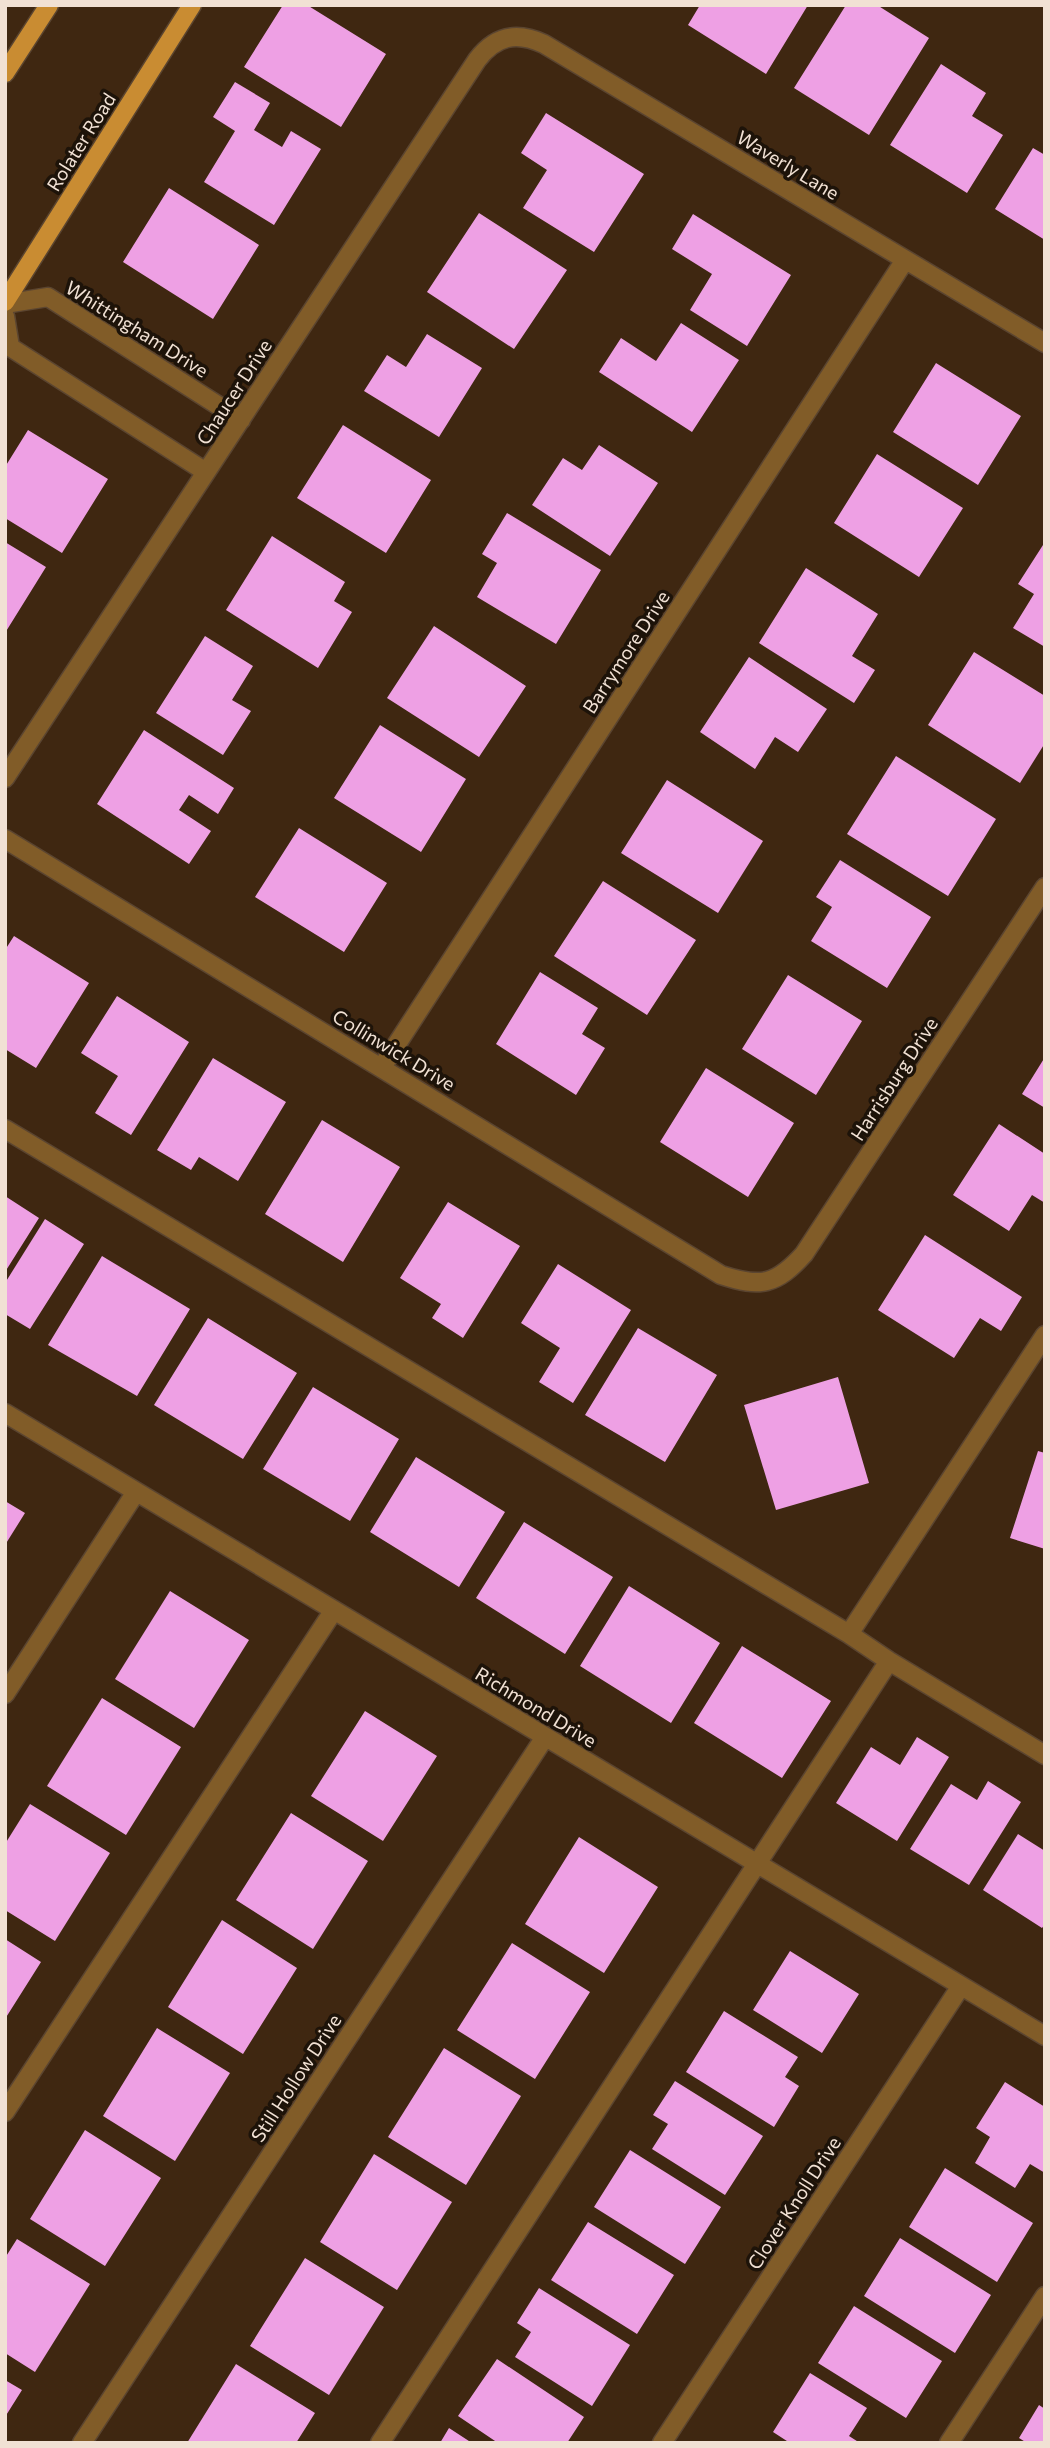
<svg xmlns="http://www.w3.org/2000/svg" width="1050" height="2448" viewBox="0 0 1050 2448" font-family="Commissioner,sans-serif">
<style>
.building{fill:#eea0e4}
.lines{fill:none;stroke-linecap:round;stroke-linejoin:round}
.minor-casing{stroke:#5b4530;stroke-width:21}
.major-casing{stroke:#5b4530;stroke-width:21}
.minor{stroke:#815c28;stroke-width:18}
.major{stroke:#c98c32;stroke-width:18}
.labels{text-anchor:middle;stroke-width:7;stroke-linejoin:round;paint-order:stroke}
.street-label{font-size:19px;fill:#f1e1d4;stroke:#1d1309}
</style>
<rect width="100%" height="100%" fill="#3f2711"/>
<path class="building" d="M283 5H307L386 54 341 127 244 67Z
M700 5H808L766 74 688 25Z
M846 5H877L929 38 869 135 794 88Z
M941 64 986 93 972 116 1003 135 967 193 890 145Z
M235 82 270 103 254 130 282 147 291 131 321 149 274 225 204 182 235 131 213 117Z
M546 113 644 174 594 252 523 208 547 170 521 153Z
M1033 148 1045 155V240L995 209Z
M169 188 259 245 213 319 123 262Z
M479 213 567 270 514 349 427 292Z
M693 214 791 275 747 346 690 310 712 274 672 249Z
M681 323 739 360 692 432 599 372 621 338 656 361Z
M427 334 482 368 439 437 364 391 387 355 406 367Z
M936 363 1021 416 978 485 893 432Z
M343 425 431 480 386 553 297 498Z
M28 430 108 479 62 553 5 518V467Z
M599 445 658 483 610 556 532 505 563 458 582 470Z
M877 454 963 508 919 577 834 523Z
M507 513 601 570 556 644 477 597 497 563 482 554Z
M272 536 345 582 334 601 352 612 318 668 226 610Z
M5 542 46 567 5 633Z
M1043 545 1045 546V647L1013 628 1034 594 1018 584Z
M806 568 878 614 852 656 875 670 854 703 759 643Z
M434 626 526 686 479 757 387 698Z
M205 636 253 666 232 700 251 711 223 755 156 713Z
M974 652 1045 696V743L1020 783 928 725Z
M749 657 827 709 798 752 775 737 755 769 700 732Z
M380 725 466 779 421 852 334 798Z
M144 730 234 788 218 814 189 795 179 810 211 831 189 864 97 804Z
M896 756 996 819 948 896 847 834Z
M667 780 763 841 718 913 621 853Z
M299 828 387 883 344 952 255 897Z
M840 860 931 917 887 988 811 941 832 907 816 897Z
M603 881 696 940 647 1015 554 956Z
M14 936 89 983 36 1068 5 1049V950Z
M540 972 598 1008 582 1034 605 1048 576 1095 496 1044Z
M788 975 862 1021 816 1095 742 1049Z
M117 996 189 1042 131 1135 95 1113 118 1076 81 1053Z
M1045 1057V1108L1022 1094Z
M213 1058 286 1102 238 1181 199 1157 191 1170 157 1150Z
M706 1068 794 1123 748 1197 660 1142Z
M322 1120 400 1167 343 1262 265 1214Z
M999 1124 1045 1154V1203L1032 1195 1009 1231 953 1195Z
M5 1196 39 1218 5 1272Z
M448 1202 520 1246 463 1338 432 1318 441 1304 400 1278Z
M45 1219 84 1244 30 1329 5 1314V1283Z
M925 1235 1022 1297 1001 1331 980 1318 954 1358 878 1310Z
M102 1256 190 1309 137 1396 48 1345Z
M558 1264 631 1310 573 1403 539 1382 560 1348 521 1323Z
M208 1318 297 1373 243 1459 154 1405Z
M638 1328 717 1375 665 1462 585 1415Z
M838 1377 869 1483 776 1510 744 1405Z
M313 1387 399 1439 350 1521 263 1469Z
M1038 1451 1045 1453V1549L1010 1538Z
M416 1457 505 1512 459 1587 370 1532Z
M5 1501 25 1513 5 1545Z
M524 1522 613 1577 565 1654 476 1598Z
M629 1586 720 1643 671 1723 580 1666Z
M170 1591 249 1640 194 1728 115 1679Z
M742 1646 831 1701 782 1778 694 1723Z
M102 1698 181 1747 126 1835 47 1786Z
M365 1711 437 1756 383 1841 311 1796Z
M917 1737 949 1757 897 1841 836 1803 871 1747 900 1765Z
M988 1781 1021 1802 969 1885 910 1849 951 1784 977 1800Z
M30 1804 110 1853 55 1941 5 1910V1844Z
M291 1813 368 1861 313 1949 236 1900Z
M1018 1834 1045 1851V1924L1042 1928 983 1890Z
M579 1837 658 1887 604 1973 525 1924Z
M222 1920 297 1968 243 2054 168 2007Z
M5 1939 41 1962 5 2019Z
M512 1943 590 1992 535 2079 457 2030Z
M790 1951 859 1994 822 2053 753 2010Z
M724 2011 798 2057 785 2077 799 2086 774 2127 686 2072Z
M157 2028 230 2073 175 2161 103 2116Z
M444 2048 521 2096 466 2185 388 2137Z
M675 2081 763 2136 725 2195 652 2149 668 2124 653 2115Z
M1005 2082 1045 2107V2173L1030 2164 1015 2188 975 2163 990 2137 976 2128Z
M85 2130 161 2178 105 2266 30 2219Z
M630 2150 721 2207 685 2264 594 2207Z
M374 2154 452 2202 397 2290 320 2242Z
M945 2168 1033 2223 997 2282 909 2227Z
M588 2222 674 2275 637 2334 551 2280Z
M900 2238 991 2295 955 2353 864 2296Z
M17 2239 90 2284 35 2372 5 2353V2258Z
M305 2258 384 2307 329 2395 250 2346Z
M539 2288 630 2345 592 2406 515 2357 531 2332 517 2323Z
M854 2306 942 2361 906 2418 818 2363Z
M497 2359 584 2417 567 2443H498L458 2416Z
M236 2364 315 2413 296 2443H187Z
M810 2373 867 2408 849 2436 860 2443H790L773 2432Z
M5 2380 22 2390 5 2417Z
M1039 2405 1045 2409V2443H1027L1019 2438Z
M449 2428 472 2443H440Z"/>
<g class="lines">
<g class="minor-casing">
<path id="minor" d="M5 304 48 297 241 420
M5 316 10 347 206 472
M5 778 477 60C495 36 516 31 544 44L1045 343
M5 839 721 1275C761 1288 776 1285 804 1254L1045 887
M382 1067 905 260
M5 1129 849 1634 889 1661 1045 1755
M5 1413 1045 2036
M849 1634 1045 1335
M5 1694 136 1492
M5 2112 334 1610
M82 2443 545 1737
M380 2443 889 1661
M662 2443 961 1986
M949 2443 1045 2296"/>
</g>
<g class="major-casing">
<path id="major" d="M5 73 49 5
M5 302 192 5"/>
</g>
<use href="#minor" class="minor"/>
<use href="#major" class="major"/>
</g>
<g class="labels">
<g class="street-label">
<text transform="translate(81 142) rotate(-58)" y="7">Rolater Road</text>
<text transform="translate(788 165) rotate(31)" y="7">Waverly Lane</text>
<text transform="translate(137 329) rotate(32)" y="7">Whittingham Drive</text>
<text transform="translate(234 392) rotate(-57)" y="7">Chaucer Drive</text>
<text transform="translate(626 652) rotate(-57)" y="7">Barrymore Drive</text>
<text transform="translate(394 1050) rotate(31)" y="7">Collinwick Drive</text>
<text transform="translate(894 1079) rotate(-57)" y="7">Harrisburg Drive</text>
<text transform="translate(536 1707) rotate(31)" y="7">Richmond Drive</text>
<text transform="translate(296 2078) rotate(-57)" y="7">Still Hollow Drive</text>
<text transform="translate(794 2203) rotate(-57)" y="7">Clover Knoll Drive</text>
</g>
</g>
<rect width="1050" height="2448" fill="none" stroke="#f1e1d4" stroke-width="14"/>
</svg>
